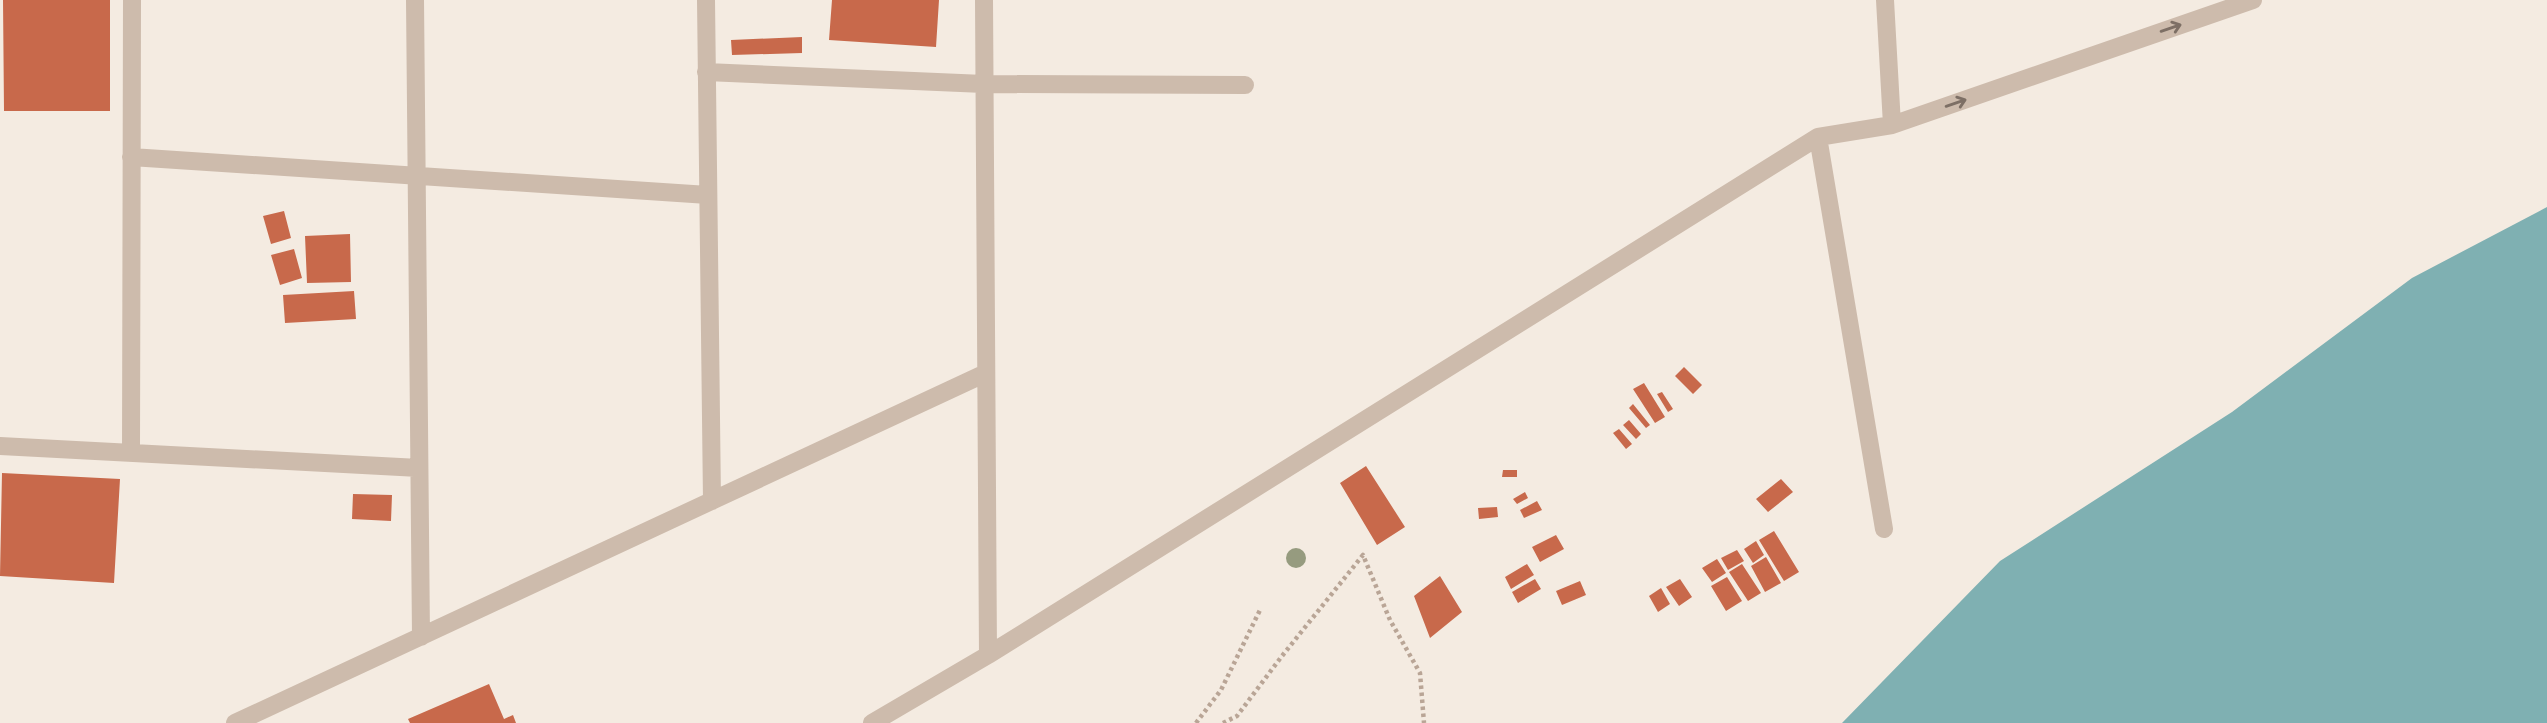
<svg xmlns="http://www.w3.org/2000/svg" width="2547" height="723" viewBox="0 0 2547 723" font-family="Lato,sans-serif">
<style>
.water{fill:#7fb0b2}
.building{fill:#c8694b}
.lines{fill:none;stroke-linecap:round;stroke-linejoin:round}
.path{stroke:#b9a596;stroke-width:4.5;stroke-dasharray:3.5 3.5;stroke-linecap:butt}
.minor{stroke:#cdbbac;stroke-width:18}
.tree{fill:#969b7f}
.oneway{stroke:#7d6f65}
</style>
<rect width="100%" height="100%" fill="#f4ebe1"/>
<path class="water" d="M2547 207V723H1842L2000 561 2232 412 2412 278Z"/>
<path class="building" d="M3 0H110V111H4Z
M832 0H939L936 47 829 40Z
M802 37V53L732 55 731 40Z
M284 211 291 238 271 244 263 216Z
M350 234 351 282 307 283 305 236Z
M294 249 302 278 280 285 271 255Z
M354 291 356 319 285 323 283 295Z
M1684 367 1702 385 1693 394 1675 376Z
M1644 383 1665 417 1655 423 1633 389Z
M1662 392 1673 409 1668 412 1657 394Z
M1633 404 1650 425 1646 428 1629 408Z
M1629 420 1641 434 1636 439 1623 425Z
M1619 429 1632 444 1626 449 1613 433Z
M1366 466 1405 527 1377 545 1340 483Z
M1503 470H1517V477H1502Z
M2 473 120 479 114 583 0 576Z
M1781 479 1793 492 1768 512 1756 499Z
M1525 492 1528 498 1517 504 1513 499Z
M353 494 392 495 391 521 352 519Z
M1537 501 1542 510 1524 518 1520 510Z
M1497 507 1498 517 1479 519 1478 508Z
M1774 531 1799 572 1784 581 1759 540Z
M1556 535 1564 549 1540 562 1532 547Z
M1756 541 1764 555 1753 563 1744 549Z
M1737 550 1744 561 1728 570 1721 558Z
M1766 557 1781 583 1765 592 1751 566Z
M1717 559 1726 573 1712 582 1702 568Z
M1527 564 1534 575 1511 589 1505 577Z
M1742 564 1761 593 1748 601 1729 572Z
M1440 576 1462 612 1430 638 1414 596Z
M1727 577 1742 601 1726 611 1711 586Z
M1535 579 1541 589 1518 603 1512 592Z
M1680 579 1692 597 1679 606 1666 587Z
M1580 581 1586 595 1562 605 1556 591Z
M1661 588 1670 604 1658 612 1649 596Z
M489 684 504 719 513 715 516 723H410L408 719Z"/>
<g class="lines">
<path class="path" d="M1196 723 1221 690 1261 608
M1223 723 1237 716 1282 656 1363 555 1390 620 1420 673 1424 723"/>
<path class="minor" d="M415 0 421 637
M706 0 712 501
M984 0 988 655
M1885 0 1892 125
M706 72 984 84 1245 85
M1818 137 1884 529
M131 157 708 195
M0 446 419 468
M131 453 132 0
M235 723 986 373
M872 723 988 655 1818 137 1892 125 2253 0"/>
</g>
<circle class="tree" cx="1296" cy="558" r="10"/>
<defs><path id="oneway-shaft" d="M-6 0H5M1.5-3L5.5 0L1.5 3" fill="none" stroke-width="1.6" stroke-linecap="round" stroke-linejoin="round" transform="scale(1.75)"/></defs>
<g class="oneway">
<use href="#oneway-shaft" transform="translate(2171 28) rotate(-19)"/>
<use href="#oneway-shaft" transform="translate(1956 103) rotate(-19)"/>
</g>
</svg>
